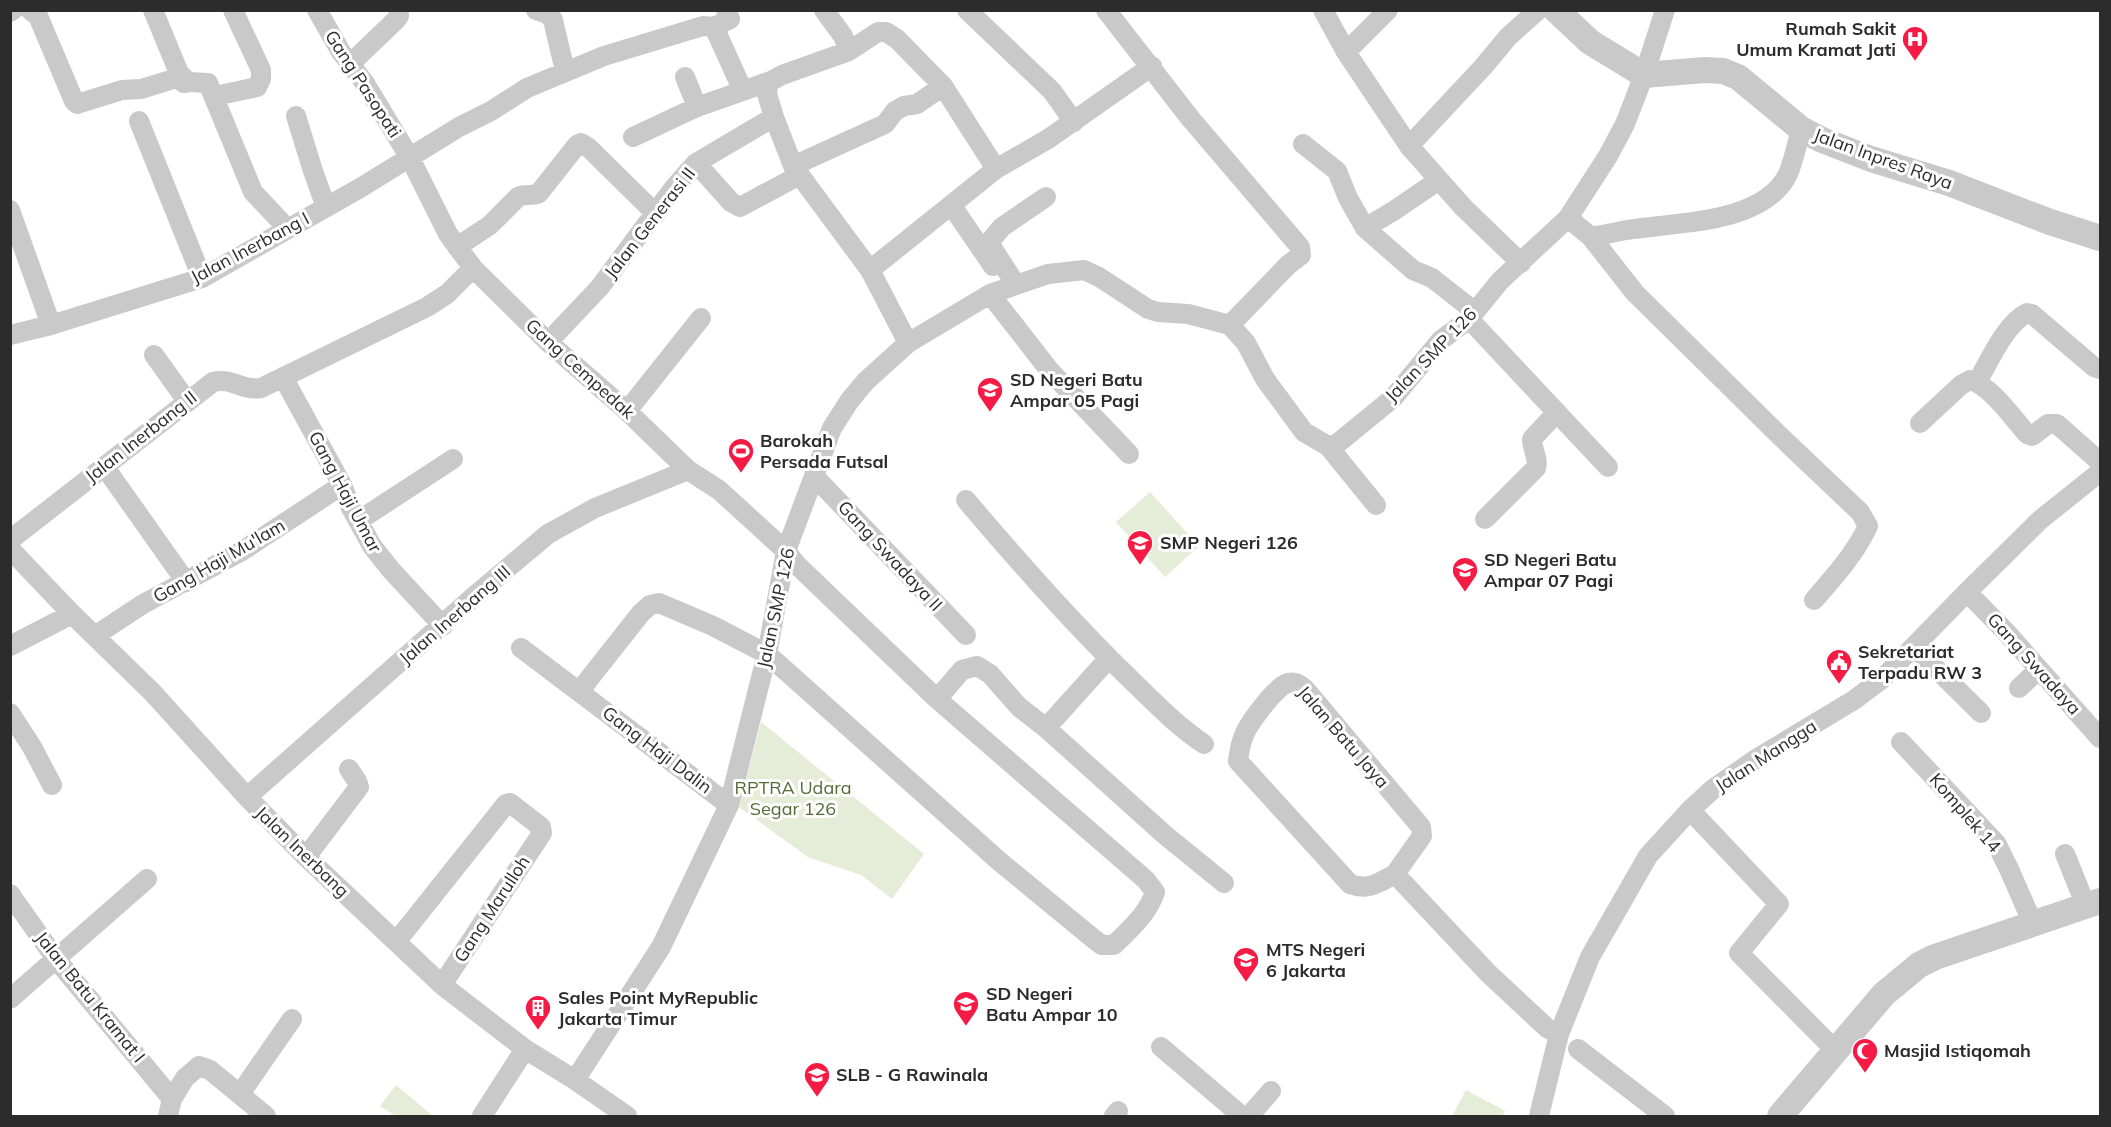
<svg xmlns="http://www.w3.org/2000/svg" width="2111" height="1127" viewBox="0 0 2111 1127" font-family="Mulish,sans-serif">
<style>
.green{fill:#e5ecd7}
.lines{fill:none;stroke-linecap:round;stroke-linejoin:round}
.minor{stroke:#c9c9c9;stroke-width:20}
.tertiary{stroke:#c9c9c9;stroke-width:26}
.labels{text-anchor:middle;stroke-width:6;stroke-linejoin:round;paint-order:stroke}
.poi-label{font-size:18px;font-weight:bold;fill:#2c2c2c;stroke:#fff;text-anchor:start}
.street-label{font-size:18px;fill:#2c2c2c;stroke:#fff}
.park-label{font-size:18px;fill:#556b36;stroke:#fff}
</style>
<rect width="100%" height="100%" fill="#fff"/>
<path class="green" d="M1150 492 1199 546 1165 577 1116 522Z
M761 722 924 854 892 899 861 875 808 857 739 807Z
M396 1085 432 1115V1116H396L380 1106Z
M1466 1090 1505 1111 1502 1116H1452Z"/>
<g class="lines">
<path class="minor" d="M30 10 38 16 74 101 77 104 122 90 141 89 177 78 184 83 188 82
M153 10 179 73 188 82 208 83 253 192 287 228
M317 10 341 52 364 82 410 158 448 234 473 268 548 342 627 411 688 470 719 490 786 551 797 565 937 699
M536 10 548 14 553 20 565 71
M726 10 730 19 714 27 743 91
M824 10 843 36 849 51
M967 10 1052 91 1074 122
M1106 10 1190 118 1300 247 1301 255 1288 265 1230 325
M1323 10 1346 52 1409 146 1463 207 1521 263
M10 12 13 10
M1346 52 1388 10
M351 63 396 20 399 16 398 10
M685 77 697 107
M215 96 257 87 261 79V70L233 10
M296 116 313 171 326 207
M139 121 202 278
M633 137 697 107 771 81
M1303 144 1337 171 1348 198 1365 228 1413 270 1432 278 1474 311
M1409 146 1483 67 1508 37 1538 10
M696 163 731 202 740 207 800 175
M793 166 885 124 895 111 904 106 917 104 943 86
M10 210 51 325
M956 212 993 266
M1568 218 1591 237 1635 293 1780 436 1860 512 1868 526C1855 554 1834 577 1814 600
M1365 228 1395 210 1439 180
M1591 237C1603 235 1615 232 1627 230 1674 222 1763 225 1788 174 1794 160 1797 143 1801 129
M457 247 490 225 518 197C525 193 532 197 539 193L577 145 581 143 589 148 656 214
M870 270 996 169 1048 139 1152 66
M1016 285 991 246V240L1002 227 1046 197
M990 294 1050 371 1129 454
M1469 319 1608 467
M10 335 51 325 202 278 360 188 459 127 491 111 527 88 604 56 703 26 714 27
M548 342 600 287 673 189 696 163 774 117
M908 343 870 270 793 166 774 117 767 94 768 86 771 81 782 75 849 51 878 32H886L897 39 943 86 996 169
M154 355 187 401
M283 377 342 485 351 508 372 546 391 570 443 626
M1977 382C1989 362 2005 324 2027 313L2032 314 2094 367 2100 369
M627 411 701 318
M1920 423 1961 385 1970 380C1991 386 2013 418 2027 434L2032 436 2048 424H2057L2100 462
M1328 446 1376 505
M104 466 186 582
M814 476 966 635
M966 500C1016 559 1067 617 1123 672 1149 697 1174 724 1204 744
M1485 519 1536 468C1539 459 1532 449 1532 439L1557 412
M358 521 453 459
M10 540 213 382C232 377 241 391 261 388L427 307 447 294 473 268
M10 549 72 614 153 693 247 797 306 857 442 985 525 1049 575 1080 627 1116
M1967 592 2007 633 2100 738
M96 635 143 604 242 551 342 485
M10 646 72 614
M1914 647 1981 713
M521 648 729 805
M2019 688 2039 669
M585 695 583 691 585 684 641 613 650 605 659 603 713 626 767 654 999 861 1095 940 1102 945H1114C1130 929 1148 914 1155 892L1146 880 937 699 962 670 977 666 990 674 1019 707 1046 728 1165 835 1224 883
M10 713 32 747 52 785
M1046 728 1109 658
M1901 742 1996 843 2009 869 2033 924
M247 797 471 599 548 534 595 508 688 470
M1690 810 1779 904 1739 953 1836 1051
M2065 854 2086 906
M306 857 359 787 357 781 349 769
M1395 874C1378 883 1369 891 1350 884L1238 761C1239 754 1240 745 1243 738 1247 725 1276 686 1288 683 1296 681 1300 685 1305 689L1421 827 1422 836 1395 874 1488 973 1547 1028 1559 1034
M10 894 56 959 172 1099 168 1116
M396 942 506 804 510 803 541 827 542 833 442 985
M10 999 147 879
M1161 1047 1242 1116
M1578 1049 1665 1116
M575 1080 661 947 729 805 767 654 786 551 832 428 850 400 866 381 908 343 990 294 1048 274 1084 270 1099 277 1148 309 1158 312 1188 314 1230 325 1246 343 1265 379 1304 432 1328 446 1338 443 1393 398 1441 340 1469 319 1500 281 1568 218 1608 156 1625 124 1644 75 1665 10
M240 1094 292 1019
M172 1099 185 1078 199 1066 210 1070 266 1116
M482 1116 525 1049
M1114 1116 1118 1111
M1249 1116 1271 1091
M1539 1116 1559 1034 1590 957 1648 856 1690 810 1713 789 1756 759 1854 700 1882 679 1967 592 2040 520 2100 472"/>
<path class="tertiary" d="M1556 10 1590 42 1644 75 1705 70 1723 71 1738 77 1801 129 1822 140 1871 159 1949 183 2050 222 2100 238
M1780 1116 1884 994 1919 965 1935 957 2100 901"/>
</g>
<defs>
<g id="hospital-pin" transform="scale(1.35)"><path d="M0 17L-7.5 6A9.5 9.5 0 1 1 7.5 6Z" fill="#f61b45" stroke="#fff"/><path d="M-5-5h3v3.5h4V-5h3V5h-3V1.5h-4V5h-3Z" fill="#fff"/></g>
<g id="school-pin" transform="scale(1.35)"><path d="M0 17L-7.5 6A9.5 9.5 0 1 1 7.5 6Z" fill="#f61b45" stroke="#fff"/><path d="M0-5L7-2L0 1L-7-2ZM-4 1L0 2.5L4 1V4Q0 6-4 4Z" fill="#fff"/></g>
<g id="stadium-pin" transform="scale(1.35)"><path d="M0 17L-7.5 6A9.5 9.5 0 1 1 7.5 6Z" fill="#f61b45" stroke="#fff"/><path d="M0-5a6.5 5 0 1 0 0 10a6.5 5 0 1 0 0-10ZM-3.5-1.8h7v3.6h-7Z" fill="#fff"/></g>
<g id="civic-pin" transform="scale(1.35)"><path d="M0 17L-7.5 6A9.5 9.5 0 1 1 7.5 6Z" fill="#f61b45" stroke="#fff"/><path d="M-.6-6.5H3V-4.5H.6V-3L4-1V1h2V6H-6V1h2V-1L-.6-3ZM-1.2 2.5V6h2.4V2.5Z" fill="#fff"/></g>
<g id="building-pin" transform="scale(1.35)"><path d="M0 17L-7.5 6A9.5 9.5 0 1 1 7.5 6Z" fill="#f61b45" stroke="#fff"/><path d="M-4-6H4V6H1V3H-1V6H-4ZM-2.5-4.3h1.7v1.8h-1.7ZM.8-4.3h1.7v1.8H.8ZM-2.5-1h1.7V.8h-1.7ZM.8-1h1.7V.8H.8Z" fill="#fff"/></g>
<g id="mosque-pin" transform="scale(1.35)"><path d="M0 17L-7.5 6A9.5 9.5 0 1 1 7.5 6Z" fill="#f61b45" stroke="#fff"/><path d="M3.5-4.9A6 6 0 1 0 3.5 4.9A5 5 0 1 1 3.5-4.9Z" fill="#fff"/></g>
</defs>
<g fill-rule="evenodd">
<use href="#hospital-pin" x="1915" y="39"/>
<use href="#school-pin" x="990" y="390"/>
<use href="#stadium-pin" x="741" y="451"/>
<use href="#school-pin" x="1140" y="543"/>
<use href="#school-pin" x="1465" y="570"/>
<use href="#civic-pin" x="1839" y="662"/>
<use href="#school-pin" x="1246" y="960"/>
<use href="#school-pin" x="966" y="1004"/>
<use href="#building-pin" x="538" y="1008"/>
<use href="#mosque-pin" x="1865" y="1051"/>
<use href="#school-pin" x="817" y="1075"/>
</g>
<g class="labels">
<g class="poi-label">
<text x="1896" y="35" text-anchor="end">Rumah Sakit<tspan x="1896" dy="21">Umum Kramat Jati</tspan></text>
<text x="1010" y="386">SD Negeri Batu<tspan x="1010" dy="21">Ampar 05 Pagi</tspan></text>
<text x="760" y="447">Barokah<tspan x="760" dy="21">Persada Futsal</tspan></text>
<text x="1160" y="549">SMP Negeri 126</text>
<text x="1484" y="566">SD Negeri Batu<tspan x="1484" dy="21">Ampar 07 Pagi</tspan></text>
<text x="1858" y="658">Sekretariat<tspan x="1858" dy="21">Terpadu RW 3</tspan></text>
<text x="1266" y="956">MTS Negeri<tspan x="1266" dy="21">6 Jakarta</tspan></text>
<text x="986" y="1000">SD Negeri<tspan x="986" dy="21">Batu Ampar 10</tspan></text>
<text x="558" y="1004">Sales Point MyRepublic<tspan x="558" dy="21">Jakarta Timur</tspan></text>
<text x="1884" y="1057">Masjid Istiqomah</text>
<text x="836" y="1081">SLB - G Rawinala</text>
</g>
<g class="street-label">
<text transform="translate(363 84) rotate(57)" y="6">Gang Pasopati</text>
<text transform="translate(1883 159) rotate(20)" y="6">Jalan Inpres Raya</text>
<text transform="translate(650 223) rotate(-52)" y="6">Jalan Generasi II</text>
<text transform="translate(250 248) rotate(-28)" y="6">Jalan Inerbang I</text>
<text transform="translate(1431 355) rotate(-46)" y="6">Jalan SMP 126</text>
<text transform="translate(580 369) rotate(42)" y="6">Gang Cempedak</text>
<text transform="translate(141 437) rotate(-38)" y="6">Jalan Inerbang II</text>
<text transform="translate(345 492) rotate(62)" y="6">Gang Haji Umar</text>
<text transform="translate(890 556) rotate(47)" y="6">Gang Swadaya II</text>
<text transform="translate(219 561) rotate(-30)" y="6">Gang Haji Mu'lam</text>
<text transform="translate(776 608) rotate(-78)" y="6">Jalan SMP 126</text>
<text transform="translate(455 615) rotate(-41)" y="6">Jalan Inerbang III</text>
<text transform="translate(2034 664) rotate(48)" y="6">Gang Swadaya</text>
<text transform="translate(1343 737) rotate(49)" y="6">Jalan Batu Jaya</text>
<text transform="translate(657 750) rotate(37)" y="6">Gang Haji Dalin</text>
<text transform="translate(1766 756) rotate(-33)" y="6">Jalan Mangga</text>
<text transform="translate(1965 813) rotate(49)" y="6">Komplek 14</text>
<text transform="translate(302 852) rotate(44)" y="6">Jalan Inerbang</text>
<text transform="translate(492 909) rotate(-57)" y="6">Gang Marulloh</text>
<text transform="translate(90 997) rotate(51)" y="6">Jalan Batu Kramat I</text>
</g>
<g class="park-label">
<text x="793" y="794">RPTRA Udara<tspan x="793" dy="21">Segar 126</tspan></text>
</g>
</g>
<rect width="2111" height="1127" fill="none" stroke="#2c2c2c" stroke-width="24"/>
</svg>
